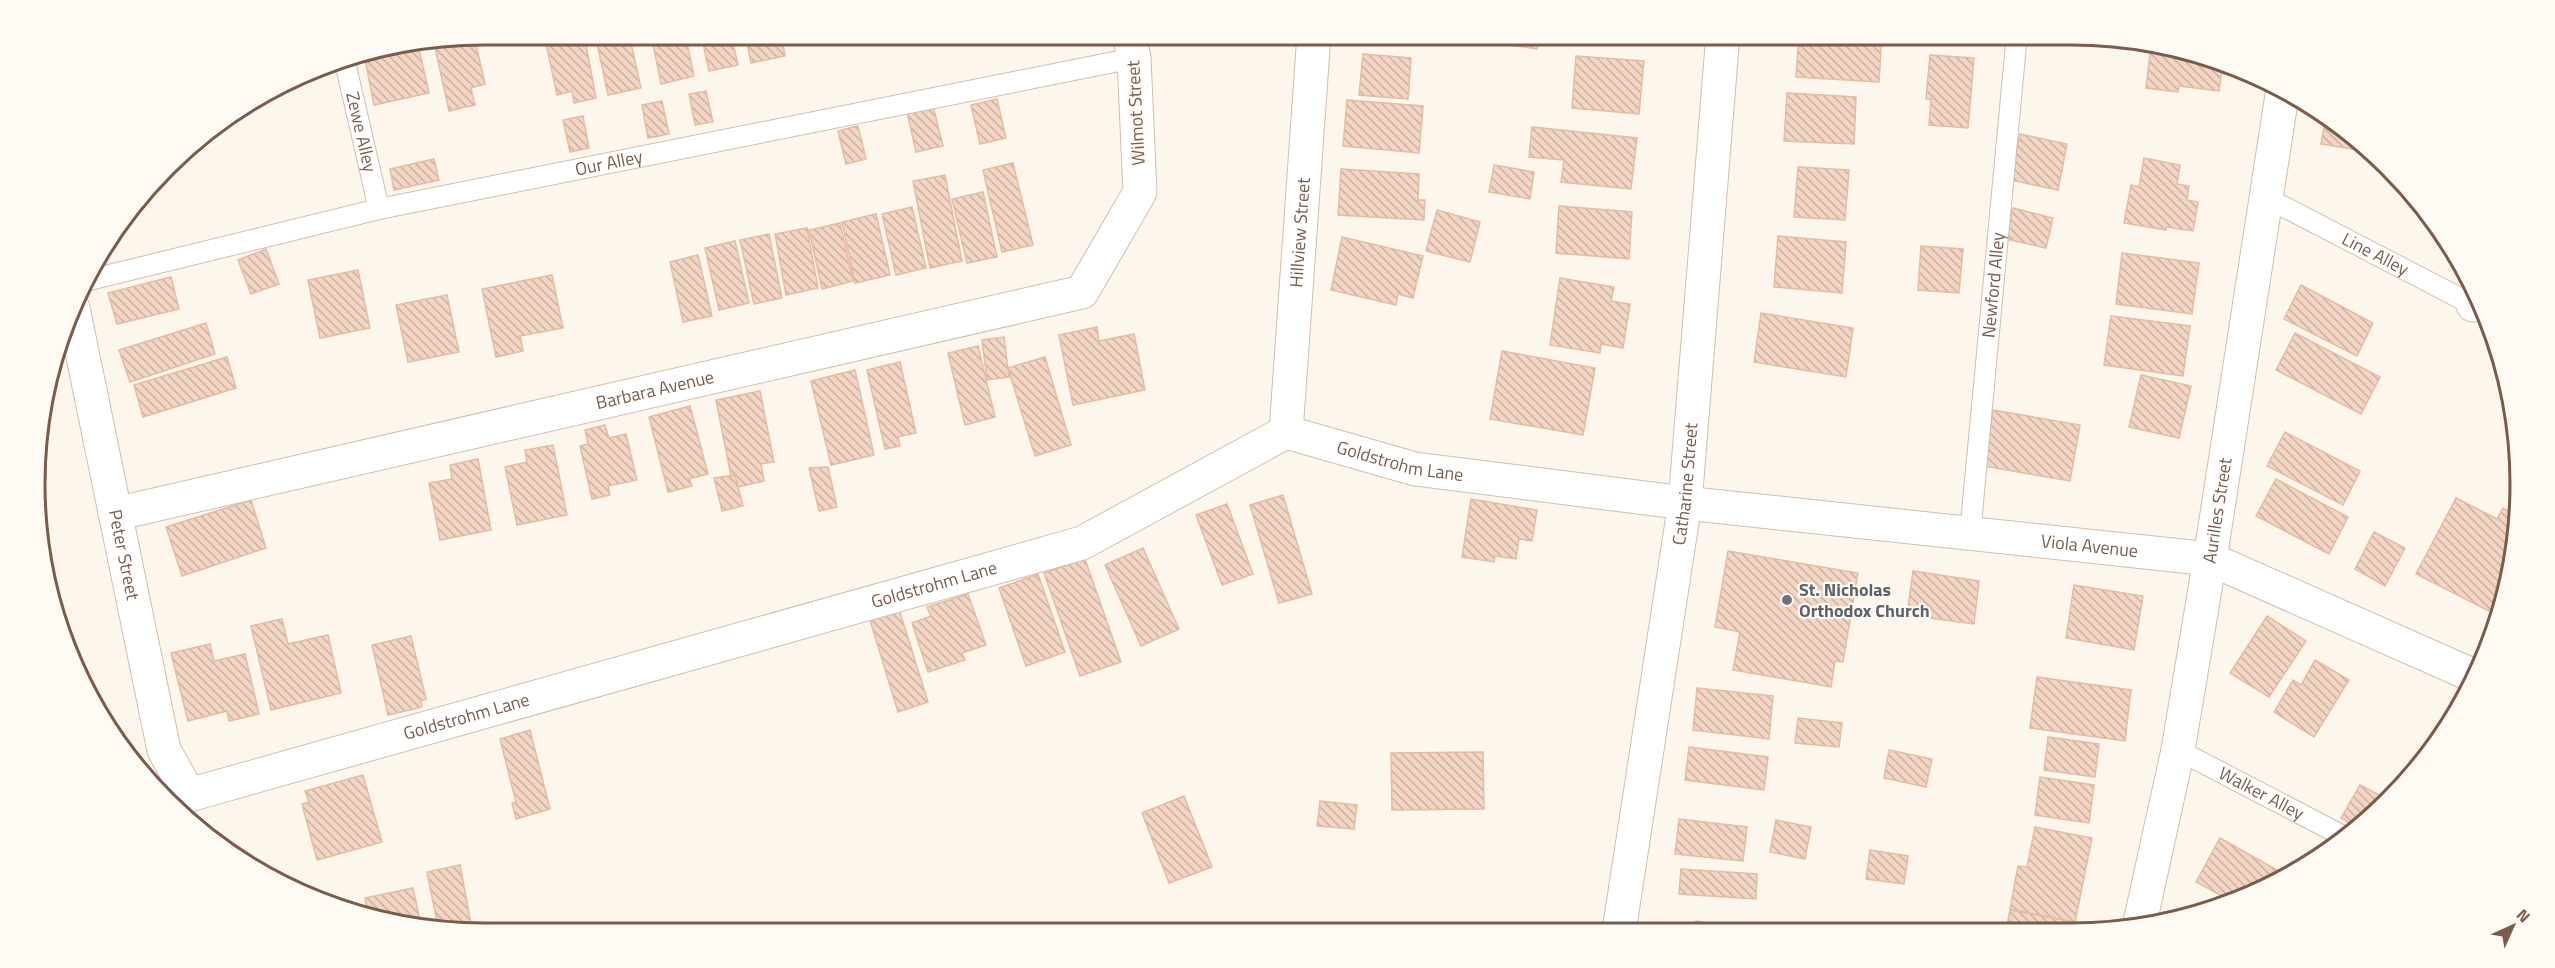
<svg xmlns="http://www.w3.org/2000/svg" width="2555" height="968" viewBox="0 0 2555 968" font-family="'Titillium Web',sans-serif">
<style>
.building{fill:url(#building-back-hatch);stroke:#e6bba3;stroke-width:1.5}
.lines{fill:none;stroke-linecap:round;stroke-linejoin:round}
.lane-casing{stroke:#d1beb0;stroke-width:22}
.street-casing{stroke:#d1beb0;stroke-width:35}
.lane{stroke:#fff;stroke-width:20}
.street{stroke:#fff;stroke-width:33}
.worship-dot{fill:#6b7280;stroke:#fffaf3;stroke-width:2}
.labels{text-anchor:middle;stroke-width:4.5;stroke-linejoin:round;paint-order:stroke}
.street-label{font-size:18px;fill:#7a5c4d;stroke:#fffaf3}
.worship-label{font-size:18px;font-weight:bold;fill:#5b616d;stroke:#fffaf3;text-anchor:start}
.rim{fill:none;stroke:#7a5c4d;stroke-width:3}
</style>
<defs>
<pattern id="building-back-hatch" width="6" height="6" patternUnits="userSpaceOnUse" patternTransform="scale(1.5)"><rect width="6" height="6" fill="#f3d5c3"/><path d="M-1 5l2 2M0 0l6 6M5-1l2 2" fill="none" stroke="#cab0a1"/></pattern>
</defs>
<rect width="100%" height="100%" fill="#fdf6ec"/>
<path class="building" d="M544 34H584L596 98 574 103 572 91 557 95Z
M595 34H629L641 88 608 95Z
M651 34H685L694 76 661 84Z
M701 34H731L738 65 709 71Z
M745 34H781L785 56 751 63Z
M1499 34H1540L1537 49 1498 43Z
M1799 34H1882L1879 82 1796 77Z
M474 36 485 84 471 88 475 105 449 111 434 43Z
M418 45 429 93 374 105 364 54Z
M2151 45 2180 49V51L2198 54 2223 63 2219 91 2179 86 2178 92 2146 88Z
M1363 54 1411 58 1408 99 1359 95Z
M1930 55 1974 58 1968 128 1929 125 1931 99H1926Z
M1576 56 1644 61 1639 114 1572 108Z
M706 91 713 122 695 125 689 94Z
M1787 93 1856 97 1854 144 1784 141Z
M997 99 1006 138 980 144 971 105Z
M1347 100 1423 106 1419 153 1343 146Z
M662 101 669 134 648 138 642 105Z
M933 106 943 146 916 152 907 112Z
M583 116 589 148 570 152 563 120Z
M2326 116 2345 128 2371 152 2321 144Z
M858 126 866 159 846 164 838 131Z
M1532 127 1637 138 1631 189 1561 182 1564 160 1529 157Z
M2020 134 2067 144 2058 190 2011 180Z
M2144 158 2180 165 2177 184 2189 186 2187 200 2198 202 2193 231 2166 227V230L2124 223 2131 185 2139 187Z
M434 159 439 180 394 190 390 169Z
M1013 163 1033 245 1002 252 983 170Z
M1494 165 1534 172 1530 199 1489 192Z
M1798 167 1849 170 1845 220 1794 217Z
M1341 169 1419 174 1418 200H1425L1424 220 1338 215Z
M945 175 962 261 930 268 913 181Z
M983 192 997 257 967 263 952 199Z
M1559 206 1632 212 1629 259 1556 253Z
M912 207 926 268 896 275 882 214Z
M2013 208 2053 218 2046 248 2006 239Z
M1437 210 1480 222 1470 262 1426 251Z
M876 214 890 275 855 283 842 222Z
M840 223 853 281 822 289 809 230Z
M807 228 818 288 786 295 775 234Z
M769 234 782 298 754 304 740 240Z
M1778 236 1846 242 1842 293 1774 287Z
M1342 237 1423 256 1413 298 1398 294 1396 305 1331 290Z
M735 241 749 303 719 310 705 248Z
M1921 246 1963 249 1959 293 1918 290Z
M266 249 279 284 251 294 238 260Z
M2122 253 2199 263 2192 314 2116 304Z
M698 255 712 316 683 322 670 262Z
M358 270 370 328 320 338 308 280Z
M552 275 563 328 520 336 523 351 496 357 482 289Z
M171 277 179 309 117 324 108 293Z
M1560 278 1614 287 1611 301 1630 304 1623 348 1601 344 1600 353 1550 345Z
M2301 285 2373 323 2357 356 2284 319Z
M447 295 459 352 408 362 396 305Z
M1761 313 1853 328 1846 377 1754 362Z
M2111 316 2190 326 2183 376 2104 365Z
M206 323 215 354 130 382 119 350Z
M1097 327 1099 341 1134 334 1145 390 1073 405 1059 335Z
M2295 333 2380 377 2361 414 2276 370Z
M1004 337 1009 377 987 380 982 340Z
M978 346 995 417 965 425 948 353Z
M1502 351 1595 368 1583 435 1490 419Z
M227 357 236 388 143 417 134 385Z
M1045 357 1071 445 1035 456 1008 368Z
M900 362 916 433 898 437 900 446 885 449 867 370Z
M855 370 874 455 831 465 811 381Z
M2141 375 2191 386 2179 438 2129 427Z
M760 391 774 462 761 464 764 481 738 487 735 475 731 476 716 400Z
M690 406 708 474 689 479 692 486 668 492 649 417Z
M1993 410 2080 425 2070 481 1983 466Z
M605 425 609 438 626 434 637 480 608 486 610 495 592 499 580 446 588 444 585 430Z
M2285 432 2360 471 2343 505 2267 466Z
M553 445 567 515 517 525 505 467 527 462 525 450Z
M478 459 491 530 440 540 429 483 452 479 450 465Z
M828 467 837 507 819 511 809 468Z
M735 475 743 506 722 511 714 478Z
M2276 479 2348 517 2329 554 2256 516Z
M1283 495 1312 594 1279 603 1250 505Z
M2456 498 2497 519 2503 508 2519 517 2505 599 2497 615 2416 574Z
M1471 499 1537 510 1532 541 1519 539 1516 559 1495 556 1494 562 1462 557Z
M251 500 266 548 182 576 166 527Z
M1227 504 1253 574 1222 585 1196 515Z
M2374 532 2405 548 2385 586 2355 569Z
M1143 548 1179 629 1141 646 1105 565Z
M1728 551 1858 573 1843 662 1835 661 1831 687 1733 670 1740 632 1715 627Z
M1085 559 1121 662 1080 676 1044 573Z
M1913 571 1979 581 1974 624 1907 615Z
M1038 574 1065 652 1026 666 999 588Z
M2074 585 2143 596 2134 650 2066 638Z
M968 594 986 645 962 653 965 660 928 672 912 623 931 616 927 607Z
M899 609 928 702 898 712 869 617Z
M2267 616 2306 641 2269 697 2230 673Z
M282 619 288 644 328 635 341 693 271 710 251 626Z
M411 636 426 699 421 701 422 707 388 715 372 645Z
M210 644 214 661 245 654 259 714 229 721 227 711 188 721 171 653Z
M2315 660 2349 680 2314 737 2274 712 2293 680 2301 685Z
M2037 677 2131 690 2125 741 2030 728Z
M1697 688 1773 696 1769 739 1693 730Z
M2457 703 2458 704 2445 733 2428 753Z
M1798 718 1842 723 1839 747 1795 743Z
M530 730 550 809 516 819 512 803 516 802 500 739Z
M2048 737 2099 744 2095 777 2044 770Z
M1689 747 1768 757 1764 790 1685 780Z
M1889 750 1932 759 1926 787 1884 778Z
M1483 752 1484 809 1392 810 1391 753Z
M363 775 382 842 317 860 302 804 309 802 305 791Z
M2040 777 2094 785 2089 823 2035 815Z
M2360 785 2383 797 2371 818 2358 828 2341 818Z
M1184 796 1212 867 1169 883 1142 813Z
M1320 801 1357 805 1354 829 1317 826Z
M1679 819 1747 827 1743 861 1675 854Z
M1776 820 1811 827 1805 859 1770 852Z
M2035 827 2092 838 2075 922 2010 909 2018 866 2027 867Z
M2220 838 2286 875 2269 887 2229 900 2196 882Z
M1870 850 1908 856 1904 884 1866 879Z
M460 865 471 924 447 929 438 927 427 872Z
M1681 869 1757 874 1756 899 1679 894Z
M413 888 421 925 369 918 365 898Z
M2010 910 2075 922 2074 930H2006Z
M1696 921 1748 930V931H1694Z"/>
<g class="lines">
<g class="lane-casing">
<g id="lane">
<path id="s1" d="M344 58 379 209"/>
<path id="s2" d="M2267 198 2481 309"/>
<path id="s3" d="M85 281 379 209 1134 58"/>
<path id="s4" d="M1970 534 2017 34"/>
<path id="s5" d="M2178 750 2345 837"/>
</g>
</g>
<g class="street-casing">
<g id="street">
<path d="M2473 305 2478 298"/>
<path id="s6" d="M73 308 164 750 189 795"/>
<path id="s7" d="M1286 432 1314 34"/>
<path id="s8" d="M115 514 1082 292 1140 192 1134 58 1129 34"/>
<path id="s9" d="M176 804 189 795 1082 543 1286 432 1415 469 1685 503 2210 559 2472 675"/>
<path id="s10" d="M2139 927 2178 750 2210 559 2283 89"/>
<path id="s11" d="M1619 931 1685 503 1723 34"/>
</g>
</g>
<use href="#lane" class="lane"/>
<use href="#street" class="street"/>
</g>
<circle class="worship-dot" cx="1787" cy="600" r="6"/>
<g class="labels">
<g class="street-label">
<text transform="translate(1136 113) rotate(-93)" y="6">Wilmot Street</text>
<text dy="6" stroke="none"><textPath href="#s1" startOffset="76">Zewe Alley</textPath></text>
<text dy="6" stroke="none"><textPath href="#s3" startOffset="537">Our Alley</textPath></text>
<text dy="6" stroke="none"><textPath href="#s7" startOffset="200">Hillview Street</textPath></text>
<text dy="6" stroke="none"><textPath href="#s2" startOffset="122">Line Alley</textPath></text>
<text dy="6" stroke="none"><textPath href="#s4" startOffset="250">Newford Alley</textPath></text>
<text dy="6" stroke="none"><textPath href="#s8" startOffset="554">Barbara Avenue</textPath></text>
<text dy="6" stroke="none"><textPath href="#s9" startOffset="1294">Goldstrohm Lane</textPath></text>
<text dy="6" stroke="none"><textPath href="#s11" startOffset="452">Catharine Street</textPath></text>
<text dy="6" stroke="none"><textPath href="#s10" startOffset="424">Aurilles Street</textPath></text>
<text dy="6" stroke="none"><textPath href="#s9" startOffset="1989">Viola Avenue</textPath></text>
<text dy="6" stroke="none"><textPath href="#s6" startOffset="252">Peter Street</textPath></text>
<text dy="6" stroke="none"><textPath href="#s9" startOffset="790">Goldstrohm Lane</textPath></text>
<text dy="6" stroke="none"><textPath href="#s9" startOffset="304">Goldstrohm Lane</textPath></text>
<text dy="6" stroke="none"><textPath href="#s5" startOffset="94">Walker Alley</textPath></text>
</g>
<g class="worship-label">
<text x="1799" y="596">St. Nicholas<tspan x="1799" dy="21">Orthodox Church</tspan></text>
</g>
</g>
<path d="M0 0H2555V968H0ZM484 45H2071A439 439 0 0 1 2510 484V484A439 439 0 0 1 2071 923H484A439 439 0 0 1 45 484V484A439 439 0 0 1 484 45Z" fill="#fffaf3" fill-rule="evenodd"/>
<path class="rim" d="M484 45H2071A439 439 0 0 1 2510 484V484A439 439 0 0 1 2071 923H484A439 439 0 0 1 45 484V484A439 439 0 0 1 484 45Z"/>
<g transform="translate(2513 926) rotate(45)" stroke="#fffaf3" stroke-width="4.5" paint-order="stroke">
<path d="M0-4.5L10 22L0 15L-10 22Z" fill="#7a5c4d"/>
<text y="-9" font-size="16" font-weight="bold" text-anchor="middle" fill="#7a5c4d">N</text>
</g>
</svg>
